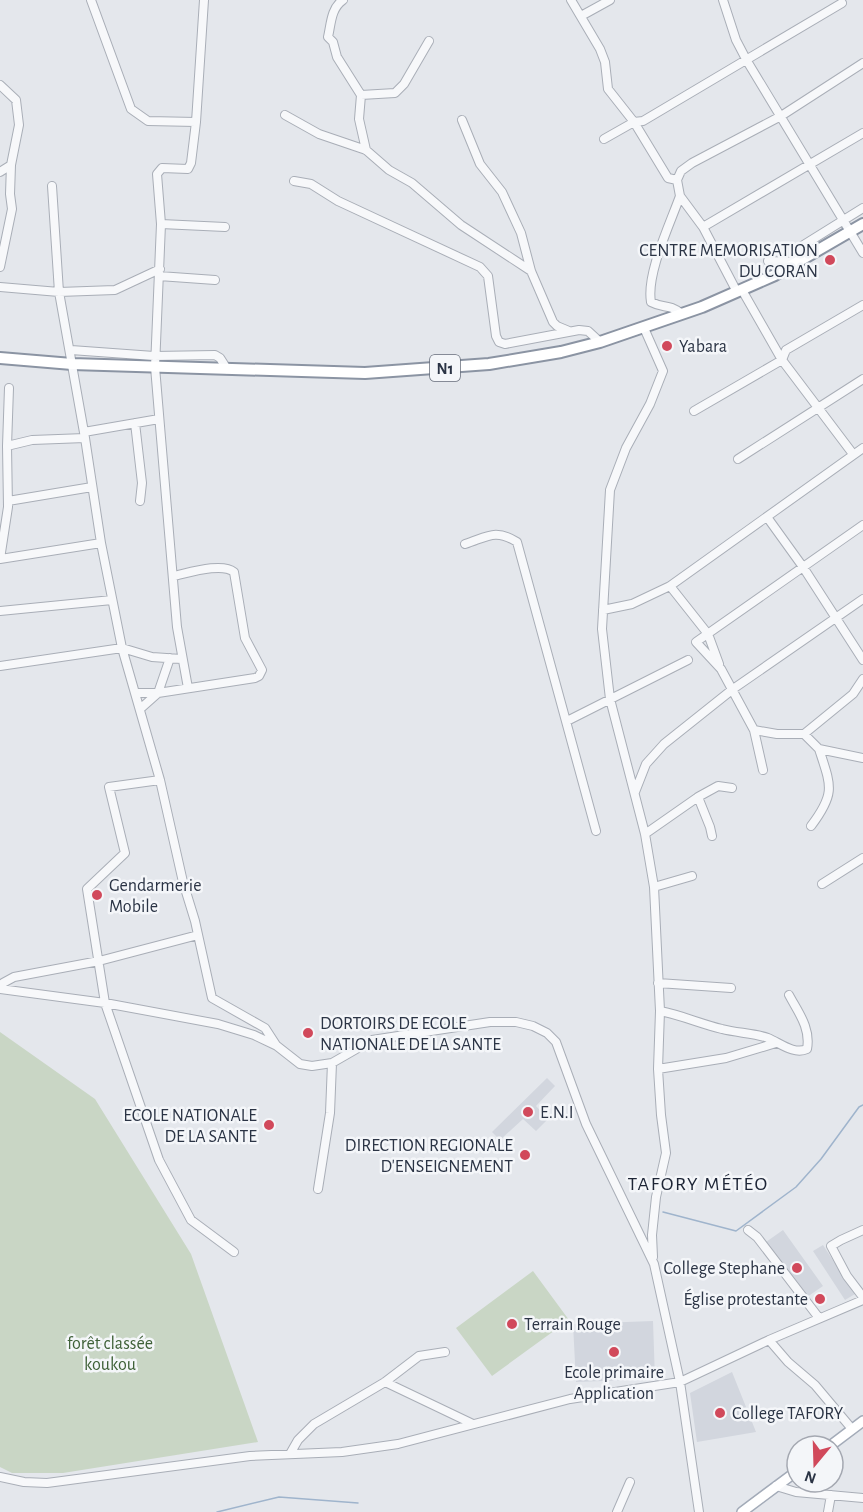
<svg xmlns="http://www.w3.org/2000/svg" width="863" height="1512" viewBox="0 0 863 1512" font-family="'Alegreya Sans',sans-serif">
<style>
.built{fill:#d2d6de}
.green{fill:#c9d6c5}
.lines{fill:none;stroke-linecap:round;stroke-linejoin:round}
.stream{stroke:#9fb4cc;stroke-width:1.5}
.minor-casing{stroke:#a9aeb7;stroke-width:10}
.major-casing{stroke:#a3abb8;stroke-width:12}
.highway-casing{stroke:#8b94a3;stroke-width:14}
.minor{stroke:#f7f8fa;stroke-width:8}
.major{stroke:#fff;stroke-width:9}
.highway{stroke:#fff;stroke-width:10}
.poi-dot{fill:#d1495b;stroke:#f4f6f9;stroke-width:2}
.labels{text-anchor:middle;stroke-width:5;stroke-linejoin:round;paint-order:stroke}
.shield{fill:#f4f6f9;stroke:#676e7b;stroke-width:1.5}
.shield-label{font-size:16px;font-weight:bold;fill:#2b3445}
.poi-label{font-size:18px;fill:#2b3445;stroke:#f4f6f9;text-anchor:start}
.park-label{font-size:18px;fill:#3f6138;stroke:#f4f6f9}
.neighbourhood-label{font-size:20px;letter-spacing:1.5px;fill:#1d2536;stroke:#f4f6f9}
</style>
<rect width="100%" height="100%" fill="#e4e7ec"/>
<path class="built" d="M547 1078 555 1086 536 1106 548 1119 536 1131 523 1119 500 1140 492 1132Z
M783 1230 823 1286 807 1297 766 1242Z
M823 1245 855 1294 845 1300 813 1251Z
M653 1321 655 1379 576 1382 573 1324Z
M732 1372 756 1432 697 1442 690 1393Z"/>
<path class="green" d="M0 1032 95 1099 191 1254 258 1442 63 1473H12L0 1467Z
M533 1271 569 1320 492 1376 456 1328Z"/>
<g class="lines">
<path class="stream" d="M663 1212 736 1231 796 1187 821 1159 859 1107 863 1105
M217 1512 279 1497 358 1503"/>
<g class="minor-casing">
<path id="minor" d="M91 0 131 109 148 121 196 122
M343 0C331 8 331 24 328 37L333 42 337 57 361 95 359 119 366 150
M571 0 600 49 605 62 608 89 634 122 668 178 677 180 680 196C670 224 646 274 651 302 664 309 668 303 682 314
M723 0 736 40 747 61 863 253
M581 16 610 0
M0 85 16 100 19 125 11 165 0 172
M361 95 395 93 404 84 429 41
M285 115 319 134 366 150 389 170 412 183 461 225 531 271
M462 120 480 164 502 192 521 233 531 271 553 322 557 326 569 331
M604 139 634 122 643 121 842 3
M677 180 681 171 692 163 781 116 863 63
M294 181 311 184 338 201 480 267 488 276 496 336 499 342 505 344 579 330 588 331 600 342
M52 186 59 292 85 438 101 543 122 648 160 780 183 882 195 921 212 998 265 1028 276 1045
M680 196 703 227 737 292
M161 224 225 227
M703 227 863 133
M768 261 798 262 802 246 863 208
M0 267 12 209 10 194 11 165
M159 276 215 280
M0 287 59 292 115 290 160 269
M644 328 663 371 650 404 626 448 610 490 602 629 610 699 645 834 654 887 660 1011 658 1069 661 1115 666 1153 656 1197 652 1235 653 1257
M71 350 154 356 215 355 220 358 227 369
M694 411 782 360 742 290
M135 423 142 483 140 501
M84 432 159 419
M7 446 9 388
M853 454 782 360 786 350 863 305
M738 459 863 379
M8 501 92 487
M767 517 803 567 863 660
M863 525 696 642 721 669 754 730 777 734H804L819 749 863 758
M465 544C487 537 495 528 517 542L596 831
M0 559 8 507 7 446 32 440 85 438
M0 559 101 543
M670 586 708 634 719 664
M603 610 632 604 670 586 863 448
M0 611 112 600
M0 666 122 648 152 657 181 659
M188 688 177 627 155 367 161 224 157 174 162 168 188 169 191 163 196 122 204 0
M135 693H158L170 658
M140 709 158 693 255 678 259 676 262 670 245 638 234 572C222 562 188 573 173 576
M567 721 688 660
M754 730 763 770
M804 734 853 694 863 679
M160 780 109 787 125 853 87 889 105 1003 159 1160 191 1220 234 1252
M635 792 646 764 664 744 733 689 863 599
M698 797 710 827 712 836
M811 826C836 793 831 786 819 749
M645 834 698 797 718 786 732 788
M822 884 863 858
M654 887 692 876
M658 983 731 988
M0 989 105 1003 218 1024 254 1035 277 1046 300 1064 312 1066 332 1063 372 1040 490 1022H516L533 1026 547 1033 556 1042 586 1124 654 1264 680 1382 699 1512
M2 989 3 983 14 977 99 961 198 935
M660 1011C681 1015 701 1024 722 1029 737 1033 754 1033 768 1038 780 1043 794 1055 807 1049 811 1028 798 1012 789 995
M658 1069 726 1058 776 1043
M318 1189 330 1113 332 1063
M748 1230 757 1237 819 1318
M863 1230 841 1240 831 1246 847 1276 863 1297
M769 1340 788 1362 815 1385 852 1429
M385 1382 473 1424
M290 1454 298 1440 314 1424 385 1382 419 1356 445 1352
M0 1477 24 1482 47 1483 250 1456 342 1452 398 1444 570 1399 680 1382 769 1340 863 1300
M776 1486 796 1492 863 1498
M617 1512 630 1482
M828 1512 831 1495"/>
</g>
<g class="major-casing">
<path id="major" d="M830 1446 863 1421
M742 1512 797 1471"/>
</g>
<g class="highway-casing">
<path id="highway" d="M0 358 72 364 365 373 489 364 561 352 600 342 702 307 775 275 863 224"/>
</g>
<use href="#minor" class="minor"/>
<use href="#major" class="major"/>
<use href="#highway" class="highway"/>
</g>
<g class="poi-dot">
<circle cx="830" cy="260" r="6"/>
<circle cx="667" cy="346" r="6"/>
<circle cx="97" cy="895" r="6"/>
<circle cx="308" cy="1033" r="6"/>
<circle cx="528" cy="1112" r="6"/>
<circle cx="269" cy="1125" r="6"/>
<circle cx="525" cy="1155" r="6"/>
<circle cx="797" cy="1268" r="6"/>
<circle cx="820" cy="1299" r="6"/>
<circle cx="512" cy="1324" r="6"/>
<circle cx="614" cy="1352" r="6"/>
<circle cx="720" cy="1413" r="6"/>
</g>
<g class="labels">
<rect class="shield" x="430" y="355" width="30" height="26" rx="4.5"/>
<g class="shield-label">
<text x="445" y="374">N1</text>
</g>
<g class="poi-label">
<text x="818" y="256" text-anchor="end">CENTRE MEMORISATION<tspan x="818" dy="21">DU CORAN</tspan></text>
<text x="679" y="352">Yabara</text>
<text x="109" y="891">Gendarmerie<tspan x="109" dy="21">Mobile</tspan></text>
<text x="320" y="1029">DORTOIRS DE ECOLE<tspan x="320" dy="21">NATIONALE DE LA SANTE</tspan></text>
<text x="540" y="1118">E.N.I</text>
<text x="257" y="1121" text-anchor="end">ECOLE NATIONALE<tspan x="257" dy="21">DE LA SANTE</tspan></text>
<text x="513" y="1151" text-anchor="end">DIRECTION REGIONALE<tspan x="513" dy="21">D'ENSEIGNEMENT</tspan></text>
<text x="785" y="1274" text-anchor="end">College Stephane</text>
<text x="808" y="1305" text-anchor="end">Église protestante</text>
<text x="524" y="1330">Terrain Rouge</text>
<text x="614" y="1378" text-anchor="middle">Ecole primaire<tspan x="614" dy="21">Application</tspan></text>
<text x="732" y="1419">College TAFORY</text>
</g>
<g class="park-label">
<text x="110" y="1349">forêt classée<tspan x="110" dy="21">koukou</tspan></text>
</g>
<g class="neighbourhood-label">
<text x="698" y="1190">TAFORY MÉTÉO</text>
</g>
</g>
<g transform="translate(815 1464) rotate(199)"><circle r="28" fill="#f4f6f9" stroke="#a4a8b1" stroke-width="1.5"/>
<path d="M0-4.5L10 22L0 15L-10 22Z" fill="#d1495b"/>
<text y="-9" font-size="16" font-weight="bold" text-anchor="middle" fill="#2b3445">N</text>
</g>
</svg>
